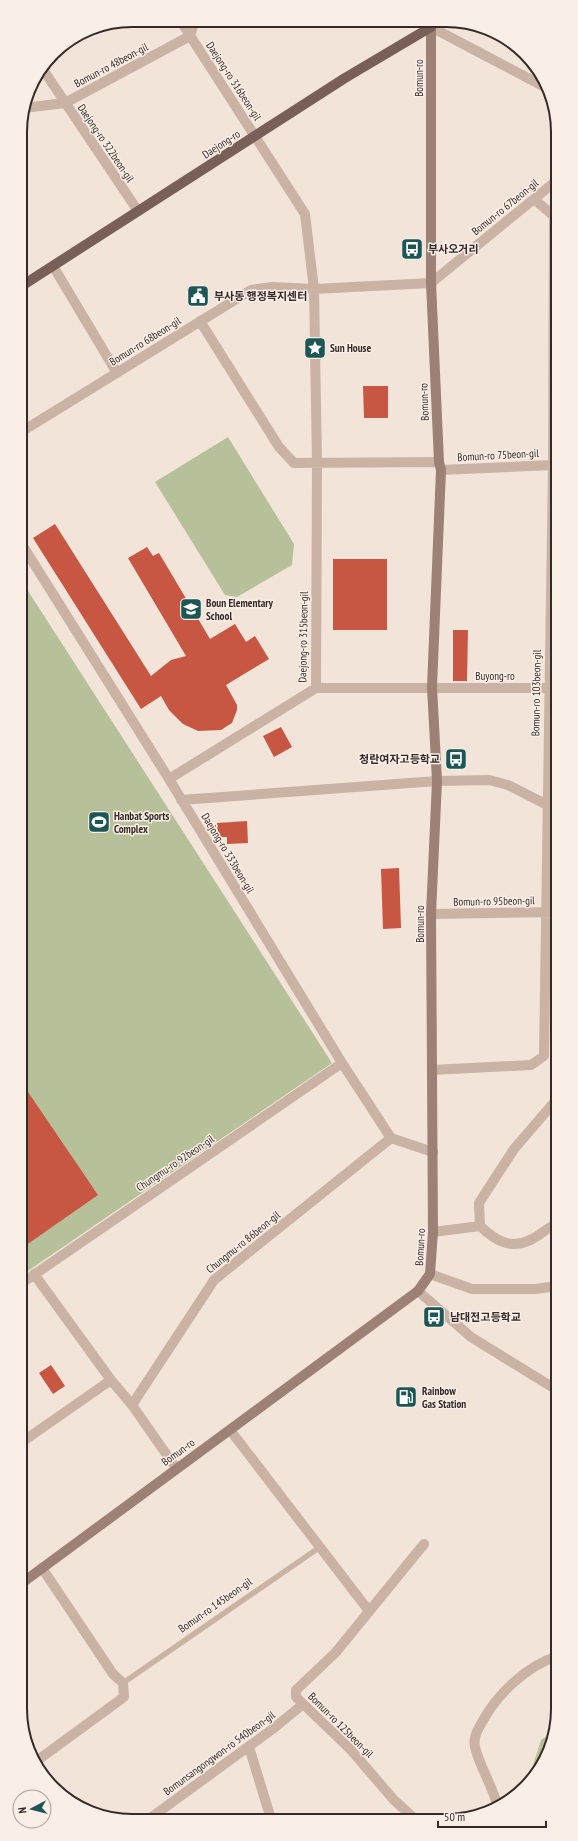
<svg xmlns="http://www.w3.org/2000/svg" width="578" height="1841" viewBox="0 0 578 1841" font-family="'PT Sans Narrow','Noto Sans KR',sans-serif">
<style>
.green{fill:#b7c199}
.building{fill:#c75642}
.lines{fill:none;stroke-linecap:round;stroke-linejoin:round}
.lane{stroke:#cab3a5;stroke-width:5.5}
.street{stroke:#cab3a5;stroke-width:10}
.secondary{stroke:#9d8177;stroke-width:10}
.primary{stroke:#785f57;stroke-width:10}
.labels{text-anchor:middle;stroke-width:3;stroke-linejoin:round;paint-order:stroke}
.street-label{font-size:11px;fill:#352a27;stroke:#f9efe6}
.poi-label{font-size:11px;font-weight:bold;fill:#352a27;stroke:#f9efe6;text-anchor:start}
.rim{fill:none;stroke:#352a27;stroke-width:2}
</style>
<rect width="100%" height="100%" fill="#f2e4d9"/>
<path class="green" d="M228 437 294 544 292 565 237 597 225 595 155 482Z
M21 580 332 1063 22 1275Z
M554 1731 550 1752 530 1783 526 1787 541 1740Z"/>
<path class="building" d="M363 386H388V418H364Z
M55 524 151 676 171 660 186 656 128 558 147 547 153 556 159 553 210 639 235 624 246 642 255 636 269 659 226 685 237 705V710L232 723 221 730 198 731 183 724 169 710 161 696 141 709 33 538Z
M333 559H387V630H333Z
M453 630H468L467 681H453Z
M281 727 292 747 274 757 263 736Z
M247 821 248 843 227 844V837H218L217 823Z
M399 868 401 928 383 929 381 869Z
M28 1092 98 1195 22 1248 21 1097Z
M51 1365 65 1386 53 1394 39 1373Z"/>
<g class="lines">
<path class="lane" d="M123 1683 320 1547"/>
<path class="street" d="M431 27 543 86
M42 68 138 211
M24 108 65 103 190 36 195 20
M534 199 556 218
M53 266 117 373
M200 321 279 447 294 463 439 462
M21 432 251 290 272 287 314 289 431 283 556 181
M441 470 553 465 556 467
M21 543 169 779 342 1063 391 1138 433 1152
M316 688H557
M169 779 316 688 317 463 314 289 305 214 180 20
M181 800 437 781 489 780 508 785 557 810
M431 914 557 912
M432 1070 531 1065 544 1056 553 465 554 217
M480 1226 479 1203 514 1149 557 1099
M433 1232 480 1226C495 1240 510 1250 530 1240 540 1236 547 1227 557 1224
M34 1274 111 1380 132 1405 176 1468
M430 1274 472 1289H535L557 1286
M22 1283 342 1063
M418 1291 471 1337 557 1390
M132 1405 214 1280 391 1138
M230 1430 369 1611
M22 1442 111 1380
M249 1747 271 1819
M38 1760 124 1697 123 1683 113 1674 42 1568
M498 1808C493 1786 480 1768 475 1747 473 1738 477 1731 481 1724 496 1695 526 1666 558 1656
M149 1819 274 1728 302 1705
M415 1819 394 1800 351 1750 296 1697V1690L336 1652 424 1544"/>
<path class="secondary" d="M22 1583 418 1291 430 1274 433 1232 431 914 437 781 432 687 441 470 439 462 431 283V27L427 22"/>
<path class="primary" d="M20 287 345 78 431 27 433 22"/>
</g>
<defs>
<g id="bus-square" transform="scale(1.15)"><rect x="-9" y="-9" width="18" height="18" rx="4" fill="#1c5756" stroke="#f9efe6"/><path d="M-5-6H5V4H4V6H2V4H-2V6H-4V4H-5ZM-3.5-4V0h7V-4ZM-3.5 1.2v1.5H-2V1.2ZM2 1.2v1.5H3.5V1.2Z" fill="#fff"/></g>
<g id="civic-square" transform="scale(1.15)"><rect x="-9" y="-9" width="18" height="18" rx="4" fill="#1c5756" stroke="#f9efe6"/><path d="M-.6-6.5H3V-4.5H.6V-3L4-1V1h2V6H-6V1h2V-1L-.6-3ZM-1.2 2.5V6h2.4V2.5Z" fill="#fff"/></g>
<g id="sight-square" transform="scale(1.15)"><rect x="-9" y="-9" width="18" height="18" rx="4" fill="#1c5756" stroke="#f9efe6"/><path d="M0-6L1.8-2.2L6-1.7L2.9 1.2L3.7 5.4L0 3.3L-3.7 5.4L-2.9 1.2L-6-1.7L-1.8-2.2Z" fill="#fff"/></g>
<g id="school-square" transform="scale(1.15)"><rect x="-9" y="-9" width="18" height="18" rx="4" fill="#1c5756" stroke="#f9efe6"/><path d="M0-5L7-2L0 1L-7-2ZM-4 1L0 2.5L4 1V4Q0 6-4 4Z" fill="#fff"/></g>
<g id="stadium-square" transform="scale(1.15)"><rect x="-9" y="-9" width="18" height="18" rx="4" fill="#1c5756" stroke="#f9efe6"/><path d="M0-5a6.5 5 0 1 0 0 10a6.5 5 0 1 0 0-10ZM-3.5-1.8h7v3.6h-7Z" fill="#fff"/></g>
<g id="fuel-square" transform="scale(1.15)"><rect x="-9" y="-9" width="18" height="18" rx="4" fill="#1c5756" stroke="#f9efe6"/><path d="M-5.5-6h7V0h2V4h1.3V-2.5L3-4.5l.8-.8L6-3V5H2.5V1h-1V6h-7ZM-4.2-4.7v3.2H.2V-4.7Z" fill="#fff"/></g>
</defs>
<g fill-rule="evenodd">
<use href="#bus-square" x="412" y="249"/>
<use href="#civic-square" x="198" y="296"/>
<use href="#sight-square" x="315" y="348"/>
<use href="#school-square" x="191" y="609"/>
<use href="#bus-square" x="456" y="759"/>
<use href="#stadium-square" x="99" y="822"/>
<use href="#bus-square" x="434" y="1317"/>
<use href="#fuel-square" x="406" y="1397"/>
</g>
<g class="labels">
<g class="street-label">
<text transform="translate(111 65) rotate(-28)" y="4">Bomun-ro 48beon-gil</text>
<text transform="translate(419 78) rotate(-90)" y="4">Bomun-ro</text>
<text transform="translate(234 81) rotate(57)" y="4">Daejong-ro 316beon-gil</text>
<text transform="translate(106 143) rotate(56)" y="4">Daejong-ro 322beon-gil</text>
<text transform="translate(221 144) rotate(-33)" y="4">Daejong-ro</text>
<text transform="translate(505 207) rotate(-39)" y="4">Bomun-ro 67beon-gil</text>
<text transform="translate(145 341) rotate(-32)" y="4">Bomun-ro 68beon-gil</text>
<text transform="translate(424 402) rotate(-92)" y="4">Bomun-ro</text>
<text transform="translate(498 455) rotate(-3)" y="4">Bomun-ro 75beon-gil</text>
<text transform="translate(303 637) rotate(-89)" y="4">Daejong-ro 315beon-gil</text>
<text x="495" y="680">Buyong-ro</text>
<text transform="translate(536 693) rotate(-89)" y="4">Bomun-ro 103beon-gil</text>
<text transform="translate(228 853) rotate(59)" y="4">Daejong-ro 333beon-gil</text>
<text transform="translate(494 901) rotate(-1)" y="4">Bomun-ro 95beon-gil</text>
<text transform="translate(420 924) rotate(-90)" y="4">Bomun-ro</text>
<text transform="translate(175 1163) rotate(-34)" y="4">Chungmu-ro 92beon-gil</text>
<text transform="translate(243 1242) rotate(-39)" y="4">Chungmu-ro 86beon-gil</text>
<text transform="translate(420 1247) rotate(-87)" y="4">Bomun-ro</text>
<text transform="translate(178 1452) rotate(-36)" y="4">Bomun-ro</text>
<text transform="translate(215 1605) rotate(-35)" y="4">Bomun-ro 145beon-gil</text>
<text transform="translate(341 1725) rotate(45)" y="4">Bomun-ro 125beon-gil</text>
<text transform="translate(219 1753) rotate(-36)" y="4">Bomunsangongwon-ro 540beon-gil</text>
</g>
<g class="poi-label">
<text x="428" y="253">부사오거리</text>
<text x="214" y="300">부사동 행정복지센터</text>
<text x="330" y="352">Sun House</text>
<text x="206" y="607">Boun Elementary<tspan x="206" dy="13">School</tspan></text>
<text x="440" y="763" text-anchor="end">청란여자고등학교</text>
<text x="114" y="820">Hanbat Sports<tspan x="114" dy="13">Complex</tspan></text>
<text x="450" y="1321">남대전고등학교</text>
<text x="422" y="1395">Rainbow<tspan x="422" dy="13">Gas Station</tspan></text>
</g>
</g>
<path d="M0 0H578V1841H0ZM132 27H446A105 105 0 0 1 551 132V1709A105 105 0 0 1 446 1814H132A105 105 0 0 1 27 1709V132A105 105 0 0 1 132 27Z" fill="#f9efe6" fill-rule="evenodd"/>
<path class="rim" d="M132 27H446A105 105 0 0 1 551 132V1709A105 105 0 0 1 446 1814H132A105 105 0 0 1 27 1709V132A105 105 0 0 1 132 27Z"/>
<g transform="translate(32 1809) rotate(263)"><circle r="19" fill="#f9efe6" stroke="#aba09a"/>
<path d="M0-3L7 15L0 10L-7 15Z" fill="#1c5756"/>
<text y="-6" font-size="11" font-weight="bold" text-anchor="middle" fill="#352a27">N</text>
</g>
<path d="M438 1821v6h108v-6" fill="none" stroke="#352a27" stroke-width="2"/>
<text x="444" y="1821" font-size="12" fill="#352a27" stroke="#f9efe6" stroke-width="3" paint-order="stroke">50 m</text>
</svg>
